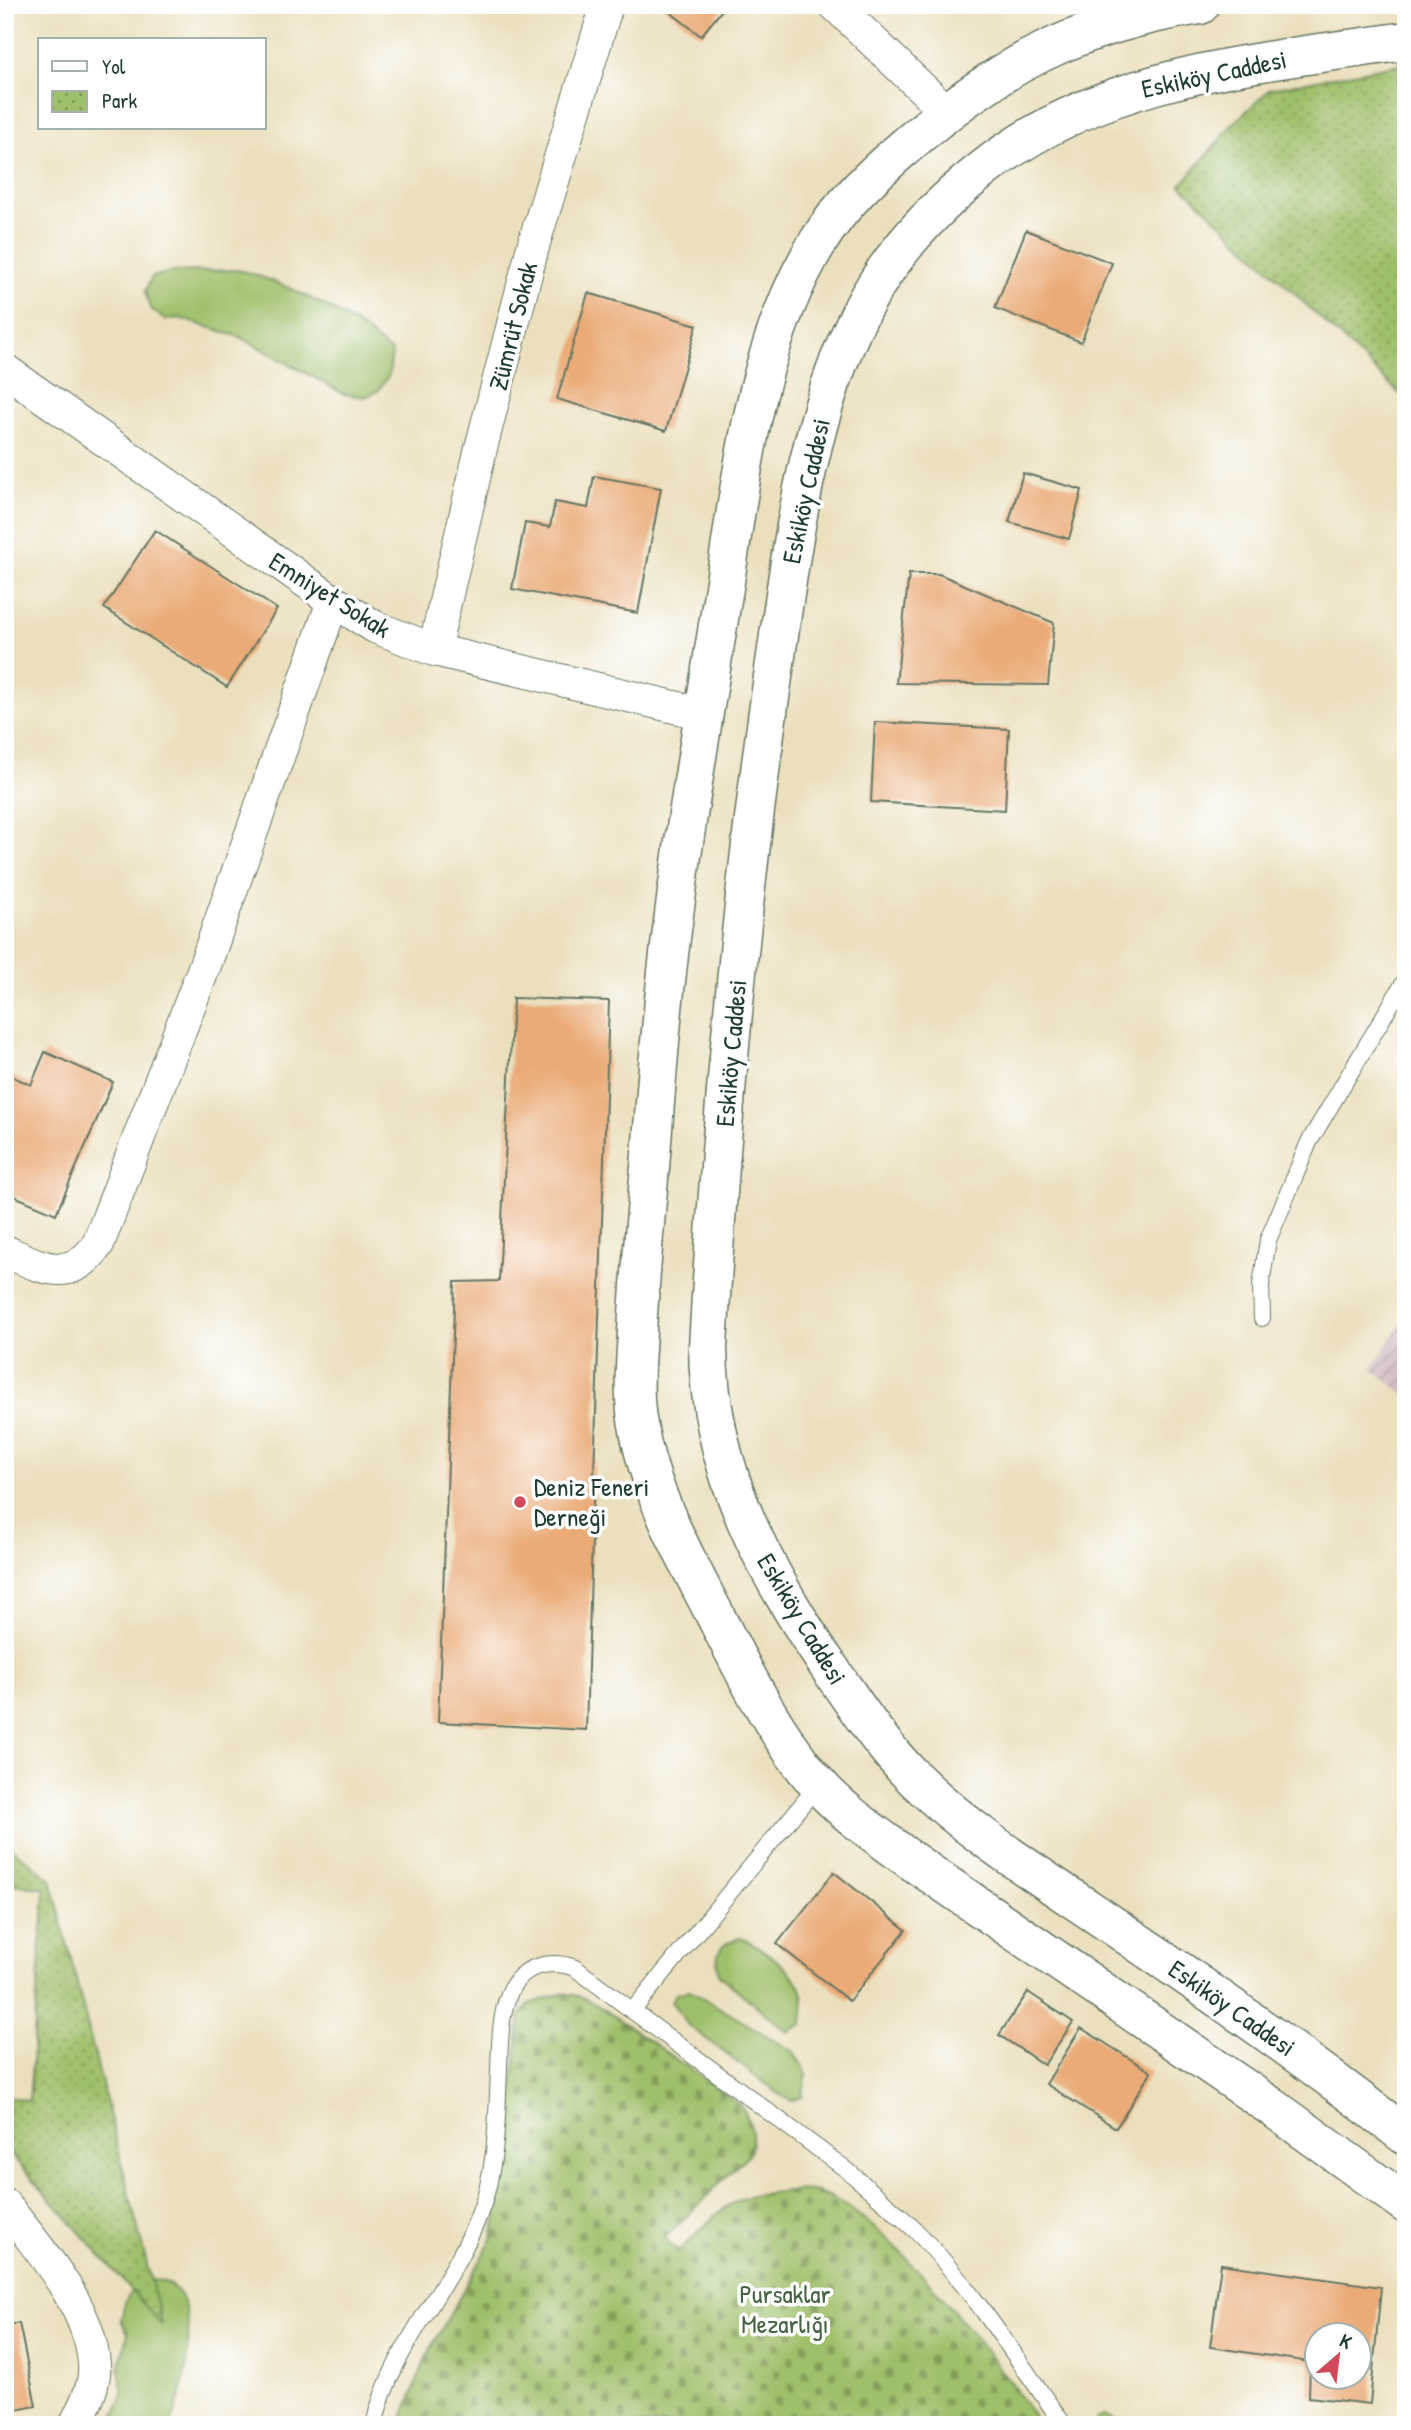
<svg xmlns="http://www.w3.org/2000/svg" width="1411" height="2430" viewBox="0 0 1411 2430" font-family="'Patrick Hand',sans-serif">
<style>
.industrial{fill:url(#industrial-furrows)}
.green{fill:#9fc06a;stroke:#5f7e4f;stroke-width:2}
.cemetery{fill:url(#cemetery-stones);stroke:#5f7e4f;stroke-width:2}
.park{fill:url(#park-dots);stroke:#5f7e4f;stroke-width:2}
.building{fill:#eaab77;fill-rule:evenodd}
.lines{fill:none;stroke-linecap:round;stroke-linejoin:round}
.lane-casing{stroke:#667664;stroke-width:18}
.street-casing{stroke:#667664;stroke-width:34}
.secondary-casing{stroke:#667664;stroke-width:41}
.lane{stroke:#fff;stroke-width:16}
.street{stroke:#fff;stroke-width:32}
.secondary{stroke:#fff;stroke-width:38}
.poi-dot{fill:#d1495b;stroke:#fff;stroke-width:2.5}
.labels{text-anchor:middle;stroke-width:7;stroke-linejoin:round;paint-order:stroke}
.street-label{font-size:26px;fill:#1f3d34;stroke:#fff}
.poi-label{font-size:26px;fill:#1f3d34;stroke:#fff;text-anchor:start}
.park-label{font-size:26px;fill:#456444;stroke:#fff}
</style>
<defs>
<pattern id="industrial-furrows" width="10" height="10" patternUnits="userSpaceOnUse" patternTransform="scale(1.75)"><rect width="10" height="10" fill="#d2bec3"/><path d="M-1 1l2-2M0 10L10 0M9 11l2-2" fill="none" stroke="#aa9c9f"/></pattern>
<pattern id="cemetery-stones" width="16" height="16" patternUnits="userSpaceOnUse" patternTransform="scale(1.75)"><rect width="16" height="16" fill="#9fc06a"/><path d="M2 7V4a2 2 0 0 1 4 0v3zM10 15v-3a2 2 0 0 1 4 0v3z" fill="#819d58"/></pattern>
<pattern id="park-dots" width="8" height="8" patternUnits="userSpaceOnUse" patternTransform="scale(1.75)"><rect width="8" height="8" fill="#9fc06a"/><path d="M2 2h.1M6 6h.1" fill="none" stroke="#819d58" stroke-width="1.8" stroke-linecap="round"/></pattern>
</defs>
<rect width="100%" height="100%" fill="#fff"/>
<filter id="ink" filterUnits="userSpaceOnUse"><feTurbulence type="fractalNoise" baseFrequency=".0143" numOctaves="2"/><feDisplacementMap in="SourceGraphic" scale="14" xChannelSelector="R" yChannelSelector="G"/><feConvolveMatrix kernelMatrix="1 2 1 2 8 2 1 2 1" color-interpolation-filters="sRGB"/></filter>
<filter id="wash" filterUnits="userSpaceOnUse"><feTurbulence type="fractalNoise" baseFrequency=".00686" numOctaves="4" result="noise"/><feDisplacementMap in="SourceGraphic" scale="28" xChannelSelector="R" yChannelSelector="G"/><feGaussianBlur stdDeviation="1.57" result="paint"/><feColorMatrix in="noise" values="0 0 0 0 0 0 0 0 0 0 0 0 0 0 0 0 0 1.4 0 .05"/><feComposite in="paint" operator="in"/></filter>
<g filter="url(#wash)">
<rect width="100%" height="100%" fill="#ebe0bd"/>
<path class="industrial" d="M1406 1316V1396L1372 1369Z"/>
<path class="green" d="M237 270C277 279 327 305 362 328 372 335 380 345 392 352L389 375 378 391 365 397 344 394 240 337 179 318 165 320 150 308 145 291 152 277 170 272Z
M740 1938C757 1943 797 1973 802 1991 806 2000 802 2014 802 2024L788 2032 719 1975C714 1955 719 1943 740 1938Z
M690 1990 794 2052 807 2074 802 2097 791 2101 779 2094 688 2025 671 2001 676 1994Z
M153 2280C209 2281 186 2392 170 2425H110L123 2396 119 2368 128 2333 121 2320C125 2299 130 2283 153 2280Z
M1104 2415 1126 2425H1097L1096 2418Z"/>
<path class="cemetery" d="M564 1993 582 1997 604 2009 741 2105C751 2123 756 2135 749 2154L665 2238 678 2251C700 2234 719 2204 748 2197 762 2193 805 2188 817 2192 881 2209 1003 2367 1039 2425H400L427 2356 492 2239 500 2200 521 2015 529 2004Z"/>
<path class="park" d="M1406 63V400L1181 185 1232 125 1270 89Z
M5 1843 51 1879 162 2325 5 2148V2096L29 2101 45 1889 9 1883 5 1951Z"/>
<g id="blocks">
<path class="building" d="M661 5H726L701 36Z
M1026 230 1112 263 1081 342 995 308Z
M588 293 697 325 666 431 557 399Z
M1023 473 1082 490 1069 539 1009 522Z
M594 476 661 488 638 613 512 589 525 523 550 527 555 502 588 508Z
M155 530 277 609 227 687 104 608Z
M909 574H939L1054 623 1048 685 896 683Z
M875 722 1009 729 1005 810 871 802Z
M513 998 609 1001 586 1730 438 1722 455 1282 499 1281Z
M45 1052 113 1082 56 1214 5 1192V1084L9 1075 31 1085Z
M834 1872 906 1930 849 2001 777 1944Z
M1028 1992 1073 2022 1044 2065 999 2035Z
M1081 2028 1151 2072 1116 2128 1046 2084Z
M1221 2264 1381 2287 1370 2404 1309 2397 1310 2362 1210 2347ZM1316 2336H1358V2378H1316Z
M19 2323 36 2406 5 2412V2326Z"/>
</g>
</g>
<g filter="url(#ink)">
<use href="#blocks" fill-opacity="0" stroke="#667664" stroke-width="2"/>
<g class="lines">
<g class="lane-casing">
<path id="lane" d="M1262 1318 1261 1285 1268 1240 1285 1200 1309 1142 1406 979
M633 2010 818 1785
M374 2425C391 2346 451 2289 479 2215 497 2169 497 2117 499 2068 500 2043 500 2016 509 1994 520 1965 550 1959 575 1968L847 2170C871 2191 896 2211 919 2234 974 2291 1018 2361 1064 2425"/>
</g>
<g class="street-casing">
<path id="street" d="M835 5 947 112
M5 370 333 601 375 627 434 650 704 714
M434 650 481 448 534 243 607 5
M5 1251C41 1267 71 1285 98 1244L205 965 333 601
M5 2205C39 2249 90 2306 94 2364 96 2386 84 2406 75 2425"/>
</g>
<g class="secondary-casing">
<path id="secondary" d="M1200 5C1078 24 999 65 907 145 874 173 841 204 818 242 753 348 742 479 722 600 702 727 680 854 666 981 659 1043 655 1105 650 1167 645 1222 640 1277 637 1332 635 1364 632 1399 639 1430 651 1495 684 1555 714 1613 744 1672 773 1731 816 1782 842 1812 877 1835 909 1859L1272 2107 1406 2204
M1406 41C1257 63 1104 73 982 170 934 208 889 256 861 311 808 416 793 540 776 656 742 884 721 1117 708 1347 709 1472 766 1575 835 1676 860 1712 884 1749 916 1780 974 1837 1048 1881 1115 1927 1214 1994 1312 2062 1406 2136"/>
</g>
<use href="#lane" class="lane"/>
<use href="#street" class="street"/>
<use href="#secondary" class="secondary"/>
</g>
</g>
<circle class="poi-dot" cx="520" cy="1502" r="7"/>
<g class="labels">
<g class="street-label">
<text transform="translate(1214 74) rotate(-12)" y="9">Eskiköy Caddesi</text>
<text transform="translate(513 326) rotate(-76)" y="9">Zümrüt Sokak</text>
<text transform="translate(806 491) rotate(-78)" y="9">Eskiköy Caddesi</text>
<text transform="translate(330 595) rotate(32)" y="9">Emniyet Sokak</text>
<text transform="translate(731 1053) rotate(-85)" y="9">Eskiköy Caddesi</text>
<text transform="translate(802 1619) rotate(59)" y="9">Eskiköy Caddesi</text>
<text transform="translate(1232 2008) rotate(35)" y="9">Eskiköy Caddesi</text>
</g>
<g class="poi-label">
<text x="534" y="1496">Deniz Feneri<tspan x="534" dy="30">Derneği</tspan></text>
</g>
<g class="park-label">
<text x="785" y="2303">Pursaklar<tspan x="785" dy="30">Mezarlığı</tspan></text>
</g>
</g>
<rect width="1411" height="2430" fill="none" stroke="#fff" stroke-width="28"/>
<rect x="38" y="38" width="228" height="91" fill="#ffffff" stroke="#a5b1ae" stroke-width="2"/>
<rect x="52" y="61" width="35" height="10" fill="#ffffff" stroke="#a5b1ae" stroke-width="2"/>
<text x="102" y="74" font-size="21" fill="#1f3d34">Yol</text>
<rect x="52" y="91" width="35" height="21" fill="url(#park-dots)" stroke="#a5b1ae" stroke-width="2"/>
<text x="102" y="108" font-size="21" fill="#1f3d34">Park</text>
<g transform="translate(1338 2356) rotate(28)"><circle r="33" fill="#ffffff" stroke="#a5b1ae" stroke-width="2"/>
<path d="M0-5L12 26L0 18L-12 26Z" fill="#d1495b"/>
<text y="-10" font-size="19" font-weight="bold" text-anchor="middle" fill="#1f3d34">K</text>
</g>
</svg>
